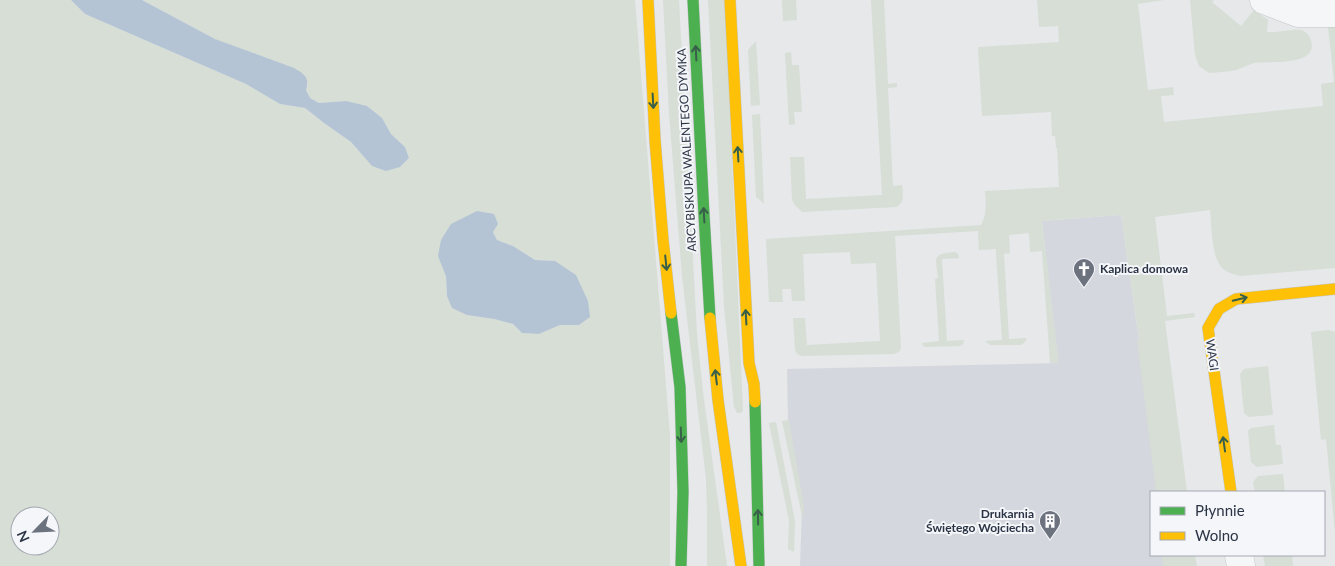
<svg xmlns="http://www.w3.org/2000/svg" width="1335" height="566" viewBox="0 0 1335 566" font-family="Lato,sans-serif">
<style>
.built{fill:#d4d7dd}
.green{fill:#d6ded6;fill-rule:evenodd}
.water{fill:#b4c4d5}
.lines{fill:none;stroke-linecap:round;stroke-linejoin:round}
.street-casing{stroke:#c4c6c8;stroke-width:29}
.fast-casing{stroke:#c4c6c8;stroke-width:12}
.slow-casing{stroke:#c4c6c8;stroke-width:12}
.street{stroke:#f5f6f7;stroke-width:28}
.fast{stroke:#4caf50;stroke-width:11}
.slow{stroke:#ffc107;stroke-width:11}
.oneway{stroke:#375f49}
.labels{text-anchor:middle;stroke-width:4;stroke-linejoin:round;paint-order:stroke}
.street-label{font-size:12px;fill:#2b3445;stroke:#f4f6f9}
.poi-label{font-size:12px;font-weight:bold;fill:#2b3445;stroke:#f4f6f9;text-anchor:start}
</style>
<rect width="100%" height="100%" fill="#e6e8ea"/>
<path class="built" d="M1121 215 1139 340 1159 492H1151V555H1167L1168 566H800L802 508 788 420 787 369 1058 363 1042 221Z"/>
<path class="green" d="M0 0H71L85 14 246 84 280 104 305 108 324 123 351 142 372 166 400 167 409 158 405 147 391 134 382 118 346 101 319 103 310 98 306 90 308 83 215 39 142 0H635L670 435V566H0ZM493 232 497 240 513 246 535 260 555 261 579 325H560L539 334 522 333 513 324 494 319 467 315 447 296 446 276ZM20 516H50V546H20Z
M663 0H679L697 334 703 392 727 566H707V511L706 479 682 276 669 113Z
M708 0H725L743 410 741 413H737L734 407 724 306Z
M782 0H796L797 20 783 21Z
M871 0H884L888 84 897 83V87L888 88 893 186 902 185C903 194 905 203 896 207L802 212 795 205 792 200 790 157H804L806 199 882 195Z
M1037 0H1164L1138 4 1148 90 1173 87 1174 95 1161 96 1164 122 1323 106 1321 84 1334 82 1328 27H1335V268L1240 276C1234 274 1227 273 1222 268 1211 255 1212 227 1210 210L1155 217 1167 316 1194 313 1195 317 1165 321 1187 492H1156L1137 340 1139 339 1121 215 1042 221 1059 363H1050L1042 251 1030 252 1029 233 1009 235 1010 253 1004 254 1009 339 1027 338 1025 342 1021 345H990L985 341 1002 340 996 254V249L979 250 978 231 895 236 901 348 899 352 894 354 802 356 797 354 795 350 793 318H805L807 345 880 341 876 263 851 264 850 252 803 254 805 301H792L791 289H782L783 302H769L766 239 981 225C987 213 986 204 985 191L1059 187 1057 148H1056L1055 136H1052L1051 112 982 116 978 47 1059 42 1058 26 1039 27Z
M1190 0H1214L1212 2 1241 26 1254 10 1268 20 1267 32C1277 33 1294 29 1301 30 1307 32 1310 36 1311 41 1319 67 1267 61 1254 63 1248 65 1242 68 1236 70 1227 72 1218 72 1209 73L1199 66 1195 55Z
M756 41 760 105 751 106 748 50Z
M791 52 792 65H799L802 112H794L795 124 789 125 785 53Z
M760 114 764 204 758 198H756L752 115Z
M955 252 958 254 959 258 942 259 947 341 964 340 963 344 960 346 926 347 923 346 922 343 939 341 935 279 938 278C936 257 931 254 955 252Z
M1329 330 1335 332V532L1326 439 1321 440 1311 332Z
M1268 366 1273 415 1249 417 1244 413 1240 374 1244 369Z
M789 420 804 506 803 521 782 421Z
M776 422 795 521 794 552 788 549 789 521 769 423Z
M1274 425 1276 445H1281L1283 464 1257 467 1251 462 1248 431 1251 428Z
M1283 474 1285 492H1255L1253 482 1258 476Z
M1162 555H1195L1197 566H1163Z
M1263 555H1292L1293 566H1265Z"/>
<path class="water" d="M71 0H142L215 39 294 68C304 74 310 77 306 90L310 98 319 103 346 101 367 106 382 118 391 134 405 147 409 158 400 167 386 171 372 166 351 142 324 123 305 108 280 104 246 84 85 14Z
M477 211 494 214 498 224 493 232 497 240 513 246 535 260 555 261 576 275 588 301 590 317 579 325H560L539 334 522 333 513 324 494 319 467 315 452 308 447 296 446 276 438 256 441 240 451 224Z"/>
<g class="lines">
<g class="street-casing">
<path id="street" d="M1264 0 1298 13H1335
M1239 555 1241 566"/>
</g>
<g class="fast-casing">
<path id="fast" d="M693 0 704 215 710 318
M671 313 680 387 683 492 681 566
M755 402 759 566"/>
</g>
<g class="slow-casing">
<path id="slow" d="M648 0 655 140 663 240 671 313
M730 0 749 363 754 384 755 402
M710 318 718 400 741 566
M1231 492 1208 328 1219 309 1236 299 1335 289"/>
</g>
<use href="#street" class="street"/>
<use href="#fast" class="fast"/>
<use href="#slow" class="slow"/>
</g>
<defs><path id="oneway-shaft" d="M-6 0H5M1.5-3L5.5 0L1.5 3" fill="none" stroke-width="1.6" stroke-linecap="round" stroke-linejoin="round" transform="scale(1.25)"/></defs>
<g class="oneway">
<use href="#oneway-shaft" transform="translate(696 53) rotate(-93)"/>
<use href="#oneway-shaft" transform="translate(653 101) rotate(87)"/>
<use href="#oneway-shaft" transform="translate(738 154) rotate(-93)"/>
<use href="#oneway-shaft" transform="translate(704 215) rotate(-93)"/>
<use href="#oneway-shaft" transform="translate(666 263) rotate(84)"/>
<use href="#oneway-shaft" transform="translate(1240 299) rotate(-14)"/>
<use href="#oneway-shaft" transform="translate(746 317) rotate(-93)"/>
<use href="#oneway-shaft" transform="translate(716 377) rotate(-97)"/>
<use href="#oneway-shaft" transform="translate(681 435) rotate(88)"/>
<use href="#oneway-shaft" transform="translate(1224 444) rotate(-98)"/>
<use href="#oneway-shaft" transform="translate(758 517) rotate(-91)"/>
</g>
<defs>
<g id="church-pin" transform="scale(1.125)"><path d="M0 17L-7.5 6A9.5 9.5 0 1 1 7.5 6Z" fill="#6c737f" stroke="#f4f6f9"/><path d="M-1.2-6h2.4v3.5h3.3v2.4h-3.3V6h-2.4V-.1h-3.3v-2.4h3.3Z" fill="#fff"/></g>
<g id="building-pin" transform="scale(1.125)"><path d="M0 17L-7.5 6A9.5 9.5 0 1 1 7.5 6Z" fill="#6c737f" stroke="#f4f6f9"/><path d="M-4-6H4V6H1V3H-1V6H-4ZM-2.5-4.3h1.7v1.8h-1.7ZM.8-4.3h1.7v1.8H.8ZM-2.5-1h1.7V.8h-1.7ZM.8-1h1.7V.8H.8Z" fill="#fff"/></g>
</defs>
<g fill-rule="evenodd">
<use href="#church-pin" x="1084" y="269"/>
<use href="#building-pin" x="1050" y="521"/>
</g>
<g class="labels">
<g class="street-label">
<text transform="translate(687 150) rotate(-93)" y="4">ARCYBISKUPA WALENTEGO DYMKA</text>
<text transform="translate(1212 355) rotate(82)" y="4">WAGI</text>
</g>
<g class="poi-label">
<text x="1100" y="273">Kaplica domowa</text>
<text x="1034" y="518" text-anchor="end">Drukarnia<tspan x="1034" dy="14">Świętego Wojciecha</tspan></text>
</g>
</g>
<rect x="1150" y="491" width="175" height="65" fill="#f4f6f9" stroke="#a4a8b1"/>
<rect x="1160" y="507" width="25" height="8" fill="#4caf50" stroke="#a4a8b1"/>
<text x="1195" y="516" font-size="15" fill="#2b3445">Płynnie</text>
<rect x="1160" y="532" width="25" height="8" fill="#ffc107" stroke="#a4a8b1"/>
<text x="1195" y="541" font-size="15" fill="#2b3445">Wolno</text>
<g transform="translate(35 531) rotate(246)"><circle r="24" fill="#f4f6f9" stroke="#a4a8b1"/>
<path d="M0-4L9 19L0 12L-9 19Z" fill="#6c737f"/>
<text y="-8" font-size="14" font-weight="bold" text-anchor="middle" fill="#2b3445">N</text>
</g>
</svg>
